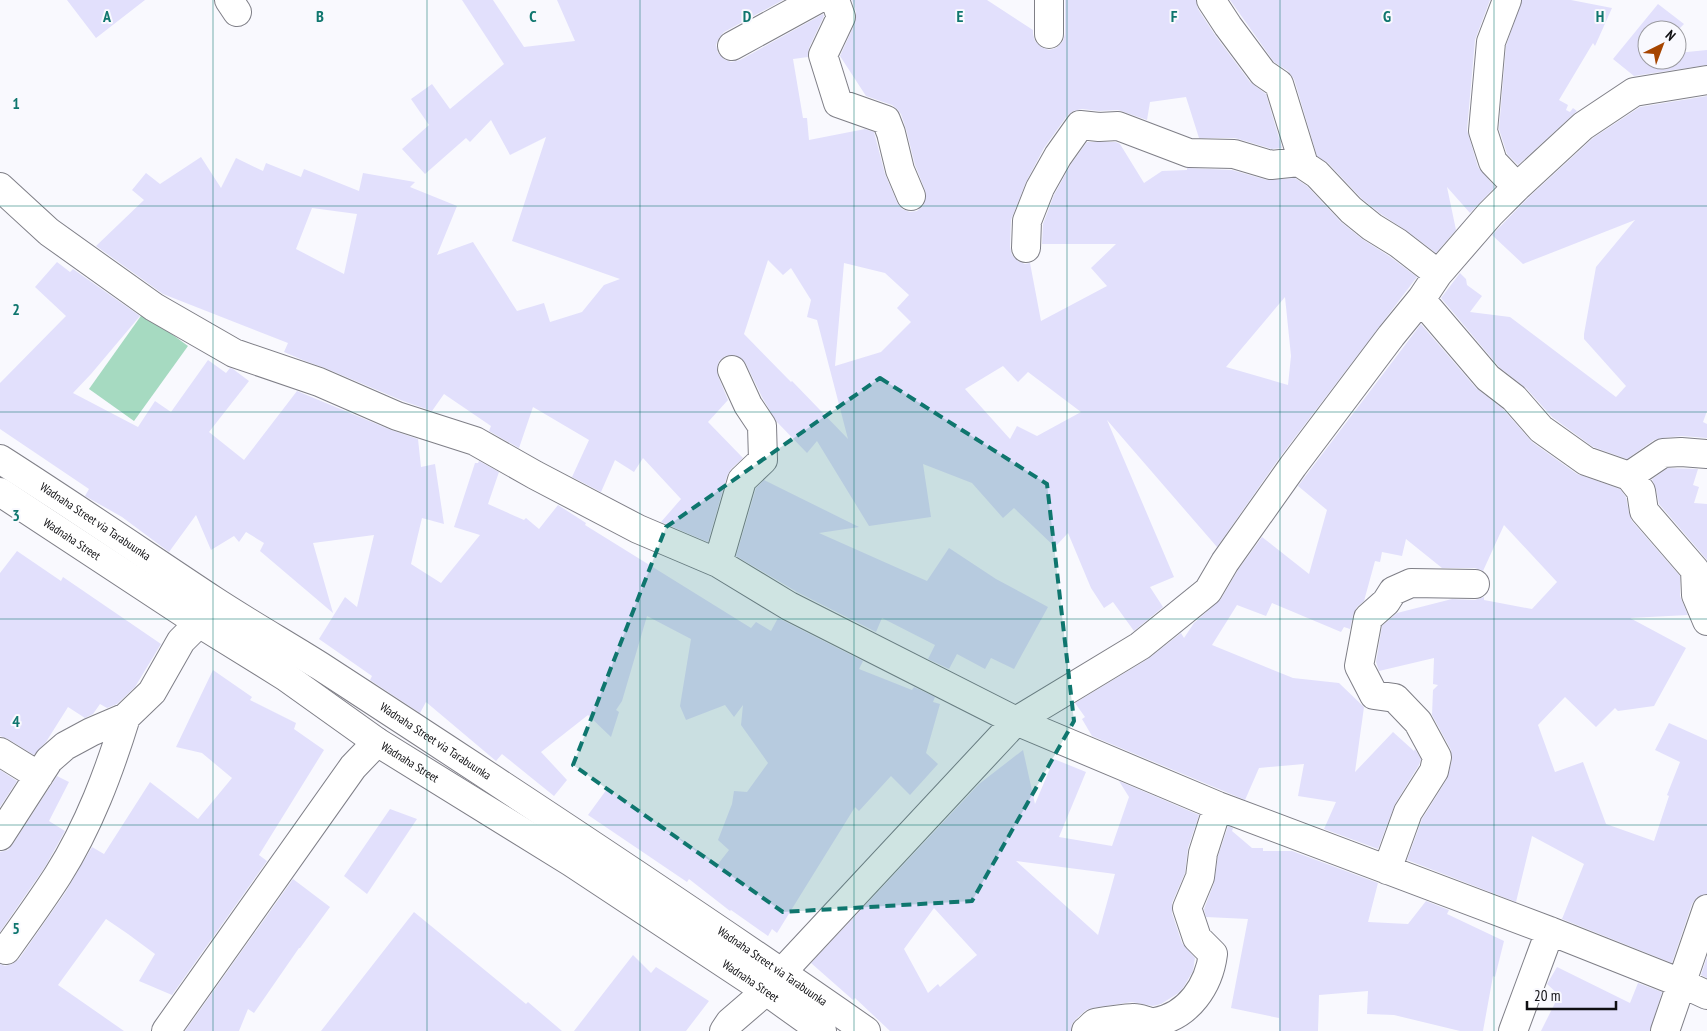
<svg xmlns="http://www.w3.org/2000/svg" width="1707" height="1031" viewBox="0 0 1707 1031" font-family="'PT Sans Narrow',sans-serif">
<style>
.green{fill:#a6dac1}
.building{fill:#e2e0fc;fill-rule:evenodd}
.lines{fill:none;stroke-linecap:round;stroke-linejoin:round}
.street-casing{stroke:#7f7f87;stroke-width:30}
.secondary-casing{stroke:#7f7f87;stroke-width:30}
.street{stroke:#fff;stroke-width:28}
.secondary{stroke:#fff;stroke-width:28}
.marked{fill:#0f766e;fill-opacity:0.2;stroke:#0f766e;stroke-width:4;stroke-dasharray:10 6;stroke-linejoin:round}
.grid{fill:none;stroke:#0f766e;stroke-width:1;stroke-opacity:0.55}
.labels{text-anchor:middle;stroke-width:4;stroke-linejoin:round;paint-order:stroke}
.street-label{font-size:12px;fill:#0f0f12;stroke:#f9f9fe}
.grid-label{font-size:16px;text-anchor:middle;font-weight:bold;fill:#0f766e;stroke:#f9f9fe;stroke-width:4;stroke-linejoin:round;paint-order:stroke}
</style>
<rect width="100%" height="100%" fill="#f9f9fe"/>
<path class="green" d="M143 313 188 346 134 421 89 389Z"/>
<path class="building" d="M67 0H145L96 38Z
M462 0H493L524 47 575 41 557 0H783L724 32 719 38 716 45 718 53 724 59 731 62 740 60 823 14 824 16 809 48 808 57 793 59 803 118H807L809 140 865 129 874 132 885 174 897 202 902 209 910 212 917 211 923 206 926 197 925 190 915 165 906 129 901 114 897 109 892 105 866 96 840 56 855 23 856 12 852 0H987L1033 30V0V34L1035 41 1041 47 1049 50 1056 48 1063 41 1065 34V0H1196L1198 9 1215 35 1250 82 1266 94 1282 148 1272 149 1235 138H1199L1186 97 1150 102 1147 120 1118 110 1099 111 1082 109 1073 111 1067 116 1044 148 1026 182 1011 220 1010 247 1012 255 1018 261 1025 264 1030 263 1041 321 1107 286 1091 268 1116 244H1042L1043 224 1054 195 1071 164 1087 142H1116L1120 144 1144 183 1162 171 1187 170V168L1232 170 1267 180 1295 178 1307 186 1341 222 1362 239 1389 256 1417 277 1280 457 1217 547 1107 420 1174 577 1150 587 1163 607 1134 631 1113 602 1104 608 1091 588 1068 533 1055 547 1014 508 1003 518 972 483 923 464 931 517 869 526 817 441 807 453 776 421 762 397 746 364 741 358 734 355 725 356 719 361 717 368 718 376 728 400 708 422 743 458 731 469 727 476 708 542 661 522 681 499 643 458 634 472 615 460 601 492 572 477 589 440 533 407 519 448 489 431 491 426 444 394 432 411 403 401 325 368 305 361 284 352 288 343 163 294 96 246 144 200 132 190 146 173 160 184 201 157 221 188 236 158 263 171 266 163 301 177 304 169 359 191 363 173 415 182 410 187 457 206 437 255 473 242 517 311 544 303 550 322 582 312 604 285 620 279 512 241 546 137 510 155 491 120 470 142 466 138 425 174 402 149 429 125 411 99 432 84 450 109 504 64ZM312 208 357 214 344 274 296 249ZM768 260 783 275 791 268 811 300 807 317 817 320 848 439 792 381 791 382 744 334ZM844 263 885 273 909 295 897 308 911 322 881 352 835 366ZM1285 297 1291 356 1288 385 1226 367ZM1003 366 1018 382 1028 372 1081 412 1037 436 1017 426 1010 439 965 389Z
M1230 0H1490L1475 40 1467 130 1478 167 1495 187 1470 213 1447 187 1456 230 1436 253 1407 231 1381 214 1362 199 1328 163 1317 156 1294 79 1288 71 1274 62Z
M1522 0H1571L1612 8 1595 46 1593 43 1559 100 1568 105 1566 110 1570 112 1573 108 1577 111 1518 165 1507 154 1499 129 1506 46Z
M1658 4 1684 24 1677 31V30H1647V60H1677V53L1707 50V65L1634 76 1613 59Z
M1707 96V411L1703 422 1707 424V438L1682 436 1662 438 1654 440 1627 459 1593 447 1552 417 1526 388 1499 367 1441 298 1460 273 1466 279 1467 285 1482 296 1470 312 1510 317 1616 397 1626 386 1584 339V334L1596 267 1635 220 1523 264 1492 235 1528 198 1593 138 1640 107Z
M57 262 70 272 73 269 140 316 91 374 73 393 138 427 155 401 171 412 208 360 226 373 230 368 233 369 249 381 209 432 244 460 297 391 391 430 418 439 421 467 435 464 444 524 422 518 411 564 441 583 480 535 454 527 475 463H478L479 461 499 472 488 504 524 520 526 518 539 529 558 505 586 523 585 525 751 628 756 622 771 631 778 618 863 661 859 669 912 690 914 687 935 697 933 702 940 704 926 753 938 764 910 795 891 776 859 811 855 807 777 933 772 929 768 936 731 910 730 911 689 879 687 882 588 815 607 789 718 864 729 850 718 840 732 804 734 791 747 792 768 763 741 725 743 705 734 717 725 705 686 720 680 706 691 639 647 616 622 701 616 710 619 712 611 737 588 715 541 752 567 780 554 796 502 754 496 761 426 702 420 713 370 680 372 676 319 639 345 597 357 607 374 535 313 543 333 613 260 551 264 543 246 532 239 542 234 536 211 550 196 515 169 552 122 517 85 496 89 489 0 429V383L66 316 35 287Z
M1421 324 1476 388 1503 409 1532 442 1577 474 1620 489 1626 497 1629 513 1632 521 1680 576V596L1688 615 1630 618 1686 648 1654 706 1618 711 1615 708 1596 727 1565 697 1538 725 1555 772 1583 762 1606 824 1654 841 1669 796 1667 795 1680 762 1655 750 1669 723 1707 740V894L1697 897 1692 904 1672 963 1562 919 1584 864 1532 836 1516 902 1407 860 1422 819 1447 779 1452 760 1451 750 1432 715 1433 690 1438 685 1433 684 1434 658 1379 671 1376 662 1382 626 1397 613 1452 599 1475 600 1484 597V600L1532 609 1557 582 1504 525 1483 571 1475 568H1442L1406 539 1402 556 1382 552 1380 562 1375 561 1364 601 1357 607 1353 615 1350 629 1344 627 1341 632 1272 603 1266 616 1237 605 1212 645 1293 678 1339 683 1364 707 1355 772 1393 732 1414 751 1415 749 1421 759 1419 765 1395 804 1378 849 1324 829 1336 802 1298 796 1304 764 1259 768 1245 800 1092 736 1082 719 1085 717 1075 703 1148 659 1181 633 1184 638 1194 623 1221 599 1238 570 1262 537 1309 574 1327 510 1298 486Z
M1668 468 1698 469 1693 485 1699 487 1694 503 1707 504V560L1659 504 1656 489 1652 479Z
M764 480 859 527 819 533 927 581 949 548 996 579 1048 607 1014 669 991 658 985 669 957 654 949 669 928 659 935 645 882 618 876 632 797 592 736 556 756 488Z
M17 551 61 581 63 577 161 644 135 687 117 704 107 708 100 704 93 714 85 718 68 707 46 742 34 755 8 739 0 736V573Z
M213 670 252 697 250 700 296 723 294 729 324 750 259 855 267 861 172 995 139 981 155 954 128 934 106 919 58 985 124 1031H0V964L5 966 12 964 19 959 65 893 92 847 104 854 150 782 198 819 232 778 202 753 176 747Z
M1023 750 1035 804 1054 759 1086 772 1059 837 1112 846 1129 797 1119 781 1199 815 1188 848 1185 873 1172 903V913L1182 943 1195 958 1193 971 1183 988 1177 994 1161 1004 1153 1006 1132 1002 1092 1008 1086 1010 1076 1019 1072 1024 1071 1031H890L855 998 853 1000 811 963 979 784ZM1016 861 1115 874 1098 935ZM934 908 977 955 940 987 938 984 928 993 904 949Z
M0 770 17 781 0 807Z
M57 776 69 782 49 821 65 831 45 867 0 932V852L8 850 13 844Z
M390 809 417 819 367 894 344 876Z
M1228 826 1233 828 1232 831 1252 848H1263V851H1292L1378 883 1368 922 1408 924 1426 901 1449 910 1447 914 1504 941 1495 977 1493 976 1483 1031H1460L1394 1015 1367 1014 1368 991 1319 995 1318 1031H1279V1018L1231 1008 1248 919 1206 917 1204 909 1214 883 1218 856Z
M293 879 330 907 300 948H299L254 1013 248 1009 239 1031H185Z
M414 912 526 1004 528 1002 562 1031H321Z
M633 955 651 973 656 967 709 1001 686 1031H574Z
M1707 957V978L1701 975Z
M1557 967 1630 1003 1638 983 1662 992 1650 1031H1541L1559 995 1547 984Z"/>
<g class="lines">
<g class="street-casing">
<path id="street" d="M229 0 237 12
M835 0 841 17 823 55 838 103 886 120 891 133 900 170 911 196
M1049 0V34
M1211 0 1228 26 1263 73 1279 84 1304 165
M1507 0 1491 42 1483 131 1493 162 1517 187
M732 46 816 0
M0 187 49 232 154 307 234 353 319 382 397 416 475 441 535 475 638 529 718 563 789 606 1016 721 1218 806 1550 931 1681 983 1707 995
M1026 248 1027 221 1040 188 1058 156 1080 125 1099 127 1118 126 1189 153 1234 154 1271 165 1299 162 1317 174 1351 210 1372 227 1398 243 1438 274
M1422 298 1424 303 1488 378 1514 398 1541 429 1586 461 1629 476 1663 453 1681 452 1707 454
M1629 476 1641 491 1644 511 1695 570 1696 595 1707 621
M718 563 742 480 763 460 762 426 748 405 732 370
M0 752 39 776
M0 836 49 760 65 746 91 732 126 717 152 692 181 641 199 623
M1387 870 1408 812 1434 771 1437 757 1418 722 1395 698 1374 695 1359 666 1368 618 1386 602 1393 591 1411 583 1475 584
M6 950C24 925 42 900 58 875 89 826 109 772 126 717
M782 972 1016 721 1140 646 1208 591 1225 562 1293 466 1391 336 1422 298 1438 274 1490 214 1517 187 1583 126 1634 92 1707 80
M166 1031 353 767 377 742
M724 1031 730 1022 766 991
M1086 1031C1089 1029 1092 1025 1095 1023 1098 1022 1128 1018 1133 1018 1140 1017 1148 1023 1155 1022 1189 1016 1209 985 1213 954L1197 938 1187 908 1200 877 1203 853 1218 806
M1513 1031 1550 931
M1665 1031 1707 909"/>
</g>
<g class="secondary-casing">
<g id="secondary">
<path id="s1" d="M0 459C72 505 142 553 213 600 248 623 285 644 320 666 503 785 687 906 866 1031"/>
<path id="s2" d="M0 492 199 623 286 677 377 742 571 862 766 991 822 1031"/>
</g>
</g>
<use href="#street" class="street"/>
<use href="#secondary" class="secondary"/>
</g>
<path class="marked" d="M880 378 1047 484 1074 721 972 901 783 912 573 765 666 527Z"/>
<path class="grid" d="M213 0V1031M427 0V1031M640 0V1031M854 0V1031M1067 0V1031M1280 0V1031M1494 0V1031M0 206H1707M0 412H1707M0 619H1707M0 825H1707"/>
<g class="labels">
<g class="street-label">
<text dy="4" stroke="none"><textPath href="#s1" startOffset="114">Wadnaha Street via Tarabuunka</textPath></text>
<text dy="4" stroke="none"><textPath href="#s2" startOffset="86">Wadnaha Street</textPath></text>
<text dy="4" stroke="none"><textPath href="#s1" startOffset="519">Wadnaha Street via Tarabuunka</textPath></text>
<text dy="4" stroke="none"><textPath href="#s2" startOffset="491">Wadnaha Street</textPath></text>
<text dy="4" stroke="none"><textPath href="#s1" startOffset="924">Wadnaha Street via Tarabuunka</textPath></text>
<text dy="4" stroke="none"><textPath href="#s2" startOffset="896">Wadnaha Street</textPath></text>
</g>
</g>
<g class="grid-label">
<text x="107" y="22">A</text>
<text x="320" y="22">B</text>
<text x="533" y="22">C</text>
<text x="747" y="22">D</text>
<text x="960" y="22">E</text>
<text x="1174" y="22">F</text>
<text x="1387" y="22">G</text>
<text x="1600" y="22">H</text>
<text x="16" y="109">1</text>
<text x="16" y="315">2</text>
<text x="16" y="521">3</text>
<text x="16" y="727">4</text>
<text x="16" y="934">5</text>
</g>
<g transform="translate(1662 45) rotate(42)"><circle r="24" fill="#f9f9fe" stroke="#9b9ba0"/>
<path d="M0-4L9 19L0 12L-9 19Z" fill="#a64500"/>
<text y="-8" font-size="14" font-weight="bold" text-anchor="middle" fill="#0f0f12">N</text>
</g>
<path d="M1527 1001v8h89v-8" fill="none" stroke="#0f0f12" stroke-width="2.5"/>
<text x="1534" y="1001" font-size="15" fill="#0f0f12" stroke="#f9f9fe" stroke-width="4" paint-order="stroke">20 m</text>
</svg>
